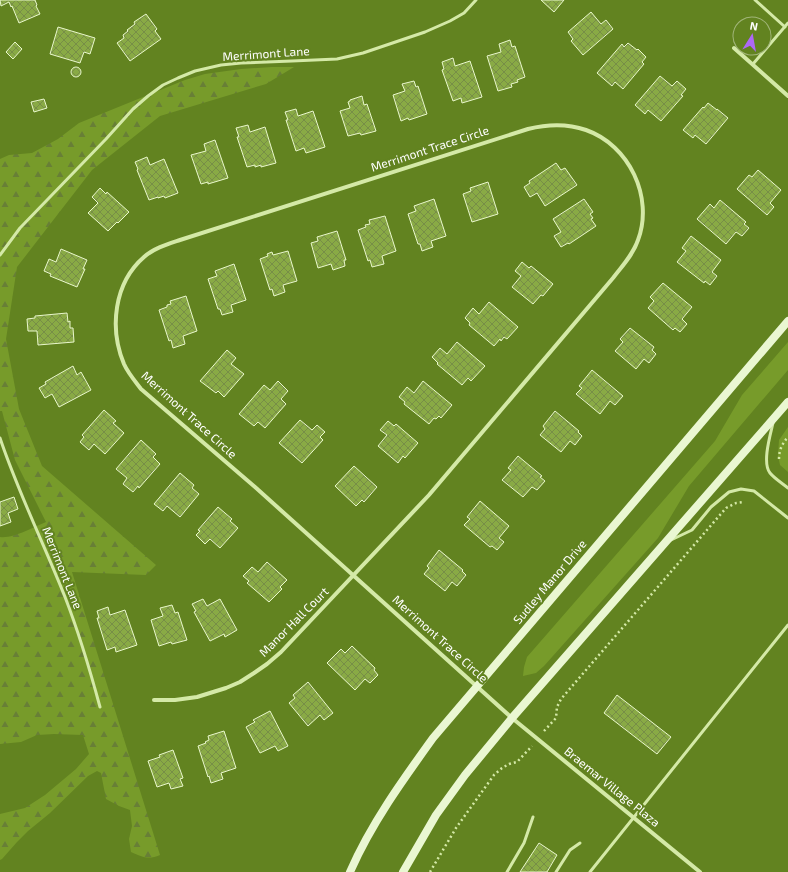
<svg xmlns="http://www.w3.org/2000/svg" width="788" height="872" viewBox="0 0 788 872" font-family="'Exo 2',sans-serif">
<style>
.grass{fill:#779b2a}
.forest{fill:url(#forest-firs)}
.building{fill:url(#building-cross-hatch);stroke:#e9f7cc}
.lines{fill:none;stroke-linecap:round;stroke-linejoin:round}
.path{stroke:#d4e9a7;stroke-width:2.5;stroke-dasharray:2 3;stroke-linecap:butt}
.lane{stroke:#d4e9a7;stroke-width:3}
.street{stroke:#d4e9a7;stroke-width:4}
.secondary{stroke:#eaf7d2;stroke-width:8}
.labels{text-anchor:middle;stroke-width:4;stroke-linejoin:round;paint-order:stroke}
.street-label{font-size:12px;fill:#fff;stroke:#628320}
</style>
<defs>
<pattern id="forest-firs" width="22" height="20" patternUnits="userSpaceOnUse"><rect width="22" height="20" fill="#779b2a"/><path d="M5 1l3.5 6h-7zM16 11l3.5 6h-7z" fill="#687f36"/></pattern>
<pattern id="building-cross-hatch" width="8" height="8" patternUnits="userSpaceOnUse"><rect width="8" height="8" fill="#89aa45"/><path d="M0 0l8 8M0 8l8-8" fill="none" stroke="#778e47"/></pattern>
</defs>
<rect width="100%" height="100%" fill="#628320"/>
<path class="grass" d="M788 342V370L689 486 658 538 544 666 536 673 523 676 524 667 527 657 715 441 742 395Z
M788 427V472L780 465 778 456 779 440Z"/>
<path class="forest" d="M272 67H294L266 84 160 116 92 170 17 267 6 339 19 409 42 466 156 565 146 575 72 572 160 855C148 860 143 857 131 852L129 839 132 826 130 810 119 806 106 799 101 773 97 771 88 776 50 813 28 831 17 842 2 859 0 860V814L25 808 45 795 76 769 89 754 83 735 54 734 37 735 21 742 0 744V537C13 539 34 527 46 522L15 460 2 411H0V159L9 155 32 153 58 139 79 123 185 80 205 74 241 69Z"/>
<path class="building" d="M0 0H35L37 5 36 6 40 14 19 23 12 6 11 7 9 2 1 6Z
M541 0H564L554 12Z
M591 12 601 24 606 20 613 29 583 55 571 41 573 39 568 32Z
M146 14 157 29 155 31 161 39 130 61 117 43 124 38 123 35 128 31 127 30 135 24 134 22Z
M58 27 95 38 90 54 84 52 80 63 50 54Z
M510 40 512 47 515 46 525 77 517 80 518 82 511 84 512 87 498 91 487 56 501 52 499 44Z
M15 42 22 49 13 59 6 52Z
M628 43 637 50 638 49 646 57 642 62 644 64 623 89 615 82 612 86 597 73 622 44 624 47Z
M453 58 455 66 470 61 482 97 462 103 461 98 453 101 442 70 444 69 442 62Z
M71 72a5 5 0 1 1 10 0a5 5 0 1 1-10 0Z
M660 76 672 86 677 81 686 89 681 95 683 96 661 121 648 110 645 114 635 105Z
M414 81 416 87 418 86 427 114 409 120 408 118 401 121 393 95 405 91 402 84Z
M362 96 364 105 367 104 376 131 361 135 360 133 348 136 340 111 350 108 348 102 350 101V100Z
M44 99 47 108 34 112 31 102Z
M708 103 717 110V109L728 118 706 144 695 135 693 138 683 130 703 107 704 108Z
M296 109 298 116 313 111 325 147 306 153 304 148 296 151 286 120H288L285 112Z
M248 125 250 132 265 127 276 163 261 167V165L255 167V165L247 167 237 137H239L236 128Z
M215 140 228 178 208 184V182L201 184 191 155 206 151 204 144Z
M147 157 150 165 164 159 178 193 165 198 164 196 158 198V197L149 200 137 170 138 169 135 162Z
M556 163 561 170 565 168 577 185 545 206 537 193 530 197 524 187 530 183 529 181Z
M758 170 781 190 770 203 774 207 767 215 737 189 749 175 752 177Z
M488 182 498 214 472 222 463 194 471 191 470 188Z
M100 188 106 194 107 192 129 212 118 223 117 222 108 231 88 213 98 203 92 197Z
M434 199 446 236 431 241 433 247 422 251 420 244H418L408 214 416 211 414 206Z
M584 199 593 212 590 214 593 218 591 219 596 226 569 244 568 243 561 247 554 236 561 232 553 219Z
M720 200 746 222 744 224 749 228 742 236 736 232 726 244 697 219 710 204 714 208Z
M385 216 396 251 382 256 384 264 372 267 370 260 368 261 358 230 366 227 365 225 370 224 369 220Z
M337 231 346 260H344L345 266 333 270 331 264 318 268 311 243 318 241 317 237Z
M691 236 721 260 712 272 717 276 710 285 705 281 704 283 677 262 686 251 682 248Z
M61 249 87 260 83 269H85L77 287 50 276 51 274 44 271 49 259 56 262Z
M288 251 297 281 283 285 285 292 274 296 272 289 270 290 260 259 268 256 267 254 272 252 273 255Z
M522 262 529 268 531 266 553 284 543 296 541 295 533 304 512 287 521 276 515 271Z
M234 264 246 300 231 305 233 312 222 315 220 309H218L208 279 217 276 215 271Z
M663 283 692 307 682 319 687 324 680 332 675 328 673 330 648 308 654 301 650 297Z
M186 296 197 331 183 336 185 344 173 348 171 340 169 341 159 310 167 307V305L171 304 170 301Z
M489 302 518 327 507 339 504 337 501 341 500 339 494 346 469 325 470 323 465 318 473 308 479 314Z
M67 313 68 322 70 321V328H73L74 342 38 345 37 331H28L27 319 35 318V316Z
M630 328 654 347 652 350 656 354 649 363 644 359 636 369 615 351 623 342 620 339Z
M457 342 485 366 471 381 468 378 462 385 437 364 438 363 432 357 440 348 447 354Z
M227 350 236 358 231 364 244 374 224 397 218 391 216 393 200 381Z
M73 366 77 375 81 372 91 390 59 407 52 394 45 398 39 388 46 384 45 382Z
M592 370 623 396 615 405 610 401 600 414 576 394 582 388 579 386Z
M278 381 288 391 281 399 286 404 265 428 258 422 254 426 239 414 264 385 270 390Z
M423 381 452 405 441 418 439 416 436 419 434 418 429 424 404 404 405 402 399 397 407 387 414 393Z
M104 410 116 421 113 423 124 433 105 454 94 444 89 450 80 442 84 437 82 435Z
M555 411 579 431 578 432 582 436 575 445 570 441 561 452 540 435 545 429 543 426Z
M300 420 312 430 317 425 325 432 320 437 323 440 302 463 279 443Z
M388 421 394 426 396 424 418 443 405 458 403 456 398 463 378 446 387 435 380 430Z
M141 440 156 454 153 457 160 464 139 488 138 486 133 492 123 484 127 478 116 469Z
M518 456 542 476 540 477 545 481 537 490 532 487 523 497 502 480 511 470 508 468Z
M354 466 377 487 364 502 362 500 356 506 335 486Z
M180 473 194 485 192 488 199 494 180 517 167 506 163 511 154 504Z
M14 497 18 509 8 513 11 522 0 526V502Z
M480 501 509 526 499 538 504 542 497 550 492 546 490 547 464 525 470 519 467 517Z
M218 507 232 519 230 521 238 528 220 548 210 539 205 544 196 535 200 531 198 530Z
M439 550 463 570 462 571 466 575 457 586 452 582 445 591 424 574 429 568 427 566Z
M267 562 287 580 280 587 282 589 269 602 247 583 249 581 243 576 252 567 258 572Z
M203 599 207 606 220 599 237 630 225 637 224 634 210 641 194 612 196 611 192 604Z
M172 605 175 613 178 612 187 640 172 644 171 642 159 646 151 620 163 616 160 608Z
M108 607 110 615 125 610 137 645 116 652 115 647 107 650 97 618H99L97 611Z
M352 646 375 668 374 670 378 675 370 683 365 679 355 690 327 663 341 649 345 653Z
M308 682 333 713 324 720 320 715 308 726 289 703 295 698 293 695Z
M617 695 671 737 657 754 604 713Z
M270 711 288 746 278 751 275 746 260 753 246 727 255 722 253 720Z
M224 731 236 768 221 773 223 779 211 783 209 776 208 777 198 746 206 743 205 742 209 740 208 736Z
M173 750 183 778 180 779 183 786 171 789 169 783 157 787 148 761 160 757 159 755Z
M539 843 557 855 547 872H520Z"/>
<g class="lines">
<path class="path" d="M779 459C779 450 782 444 788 437
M544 731 556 718 557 707 561 699 726 508 736 503 744 502
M430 872 456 828 494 775 502 768 509 764 517 762 532 746"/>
<path class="lane" d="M755 0 785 27
M753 64 788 23
M0 255 20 228 106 139 133 109 148 96 163 85 178 78 195 71 221 65 241 63 292 61 337 59 363 53 425 32 450 21 464 13 476 0
M773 423C770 436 762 463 770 473 775 479 782 483 788 488
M0 438C18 492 44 544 65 597 79 633 90 670 100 707
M671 540 692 530 711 507 729 492 741 489 754 491 788 518
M507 872 524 843 533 817
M556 872 570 850 580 843
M590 872 788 625"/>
<path class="street" d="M734 48 788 96
M154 700H175L197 697 226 688 240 682 254 673 267 664 281 652 429 495 613 278C622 266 633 255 638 240 654 197 629 145 586 130 566 123 548 124 528 129L180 240C168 244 154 248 144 257 114 283 109 328 124 364 128 373 135 381 141 389L255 487 512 718 700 872"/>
<path class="secondary" d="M350 872C371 824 402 781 433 738L788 321
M403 872 436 815 465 775 512 718 788 402"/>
</g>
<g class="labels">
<g class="street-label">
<text transform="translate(266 54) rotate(-4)" y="4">Merrimont Lane</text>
<text transform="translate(430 149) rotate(-18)" y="4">Merrimont Trace Circle</text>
<text transform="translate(189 415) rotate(42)" y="4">Merrimont Trace Circle</text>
<text transform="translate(62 568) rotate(68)" y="4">Merrimont Lane</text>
<text transform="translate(550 582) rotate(-50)" y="4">Sudley Manor Drive</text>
<text transform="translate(294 622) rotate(-45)" y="4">Manor Hall Court</text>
<text transform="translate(440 639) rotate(42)" y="4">Merrimont Trace Circle</text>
<text transform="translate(612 787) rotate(39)" y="4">Braemar Village Plaza</text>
</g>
</g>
<g transform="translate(752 36) rotate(11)"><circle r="19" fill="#628320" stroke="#a1b579"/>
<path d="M0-3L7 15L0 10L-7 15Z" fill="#ad68f6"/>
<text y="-6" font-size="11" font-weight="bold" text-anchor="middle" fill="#ffffff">N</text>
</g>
</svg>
